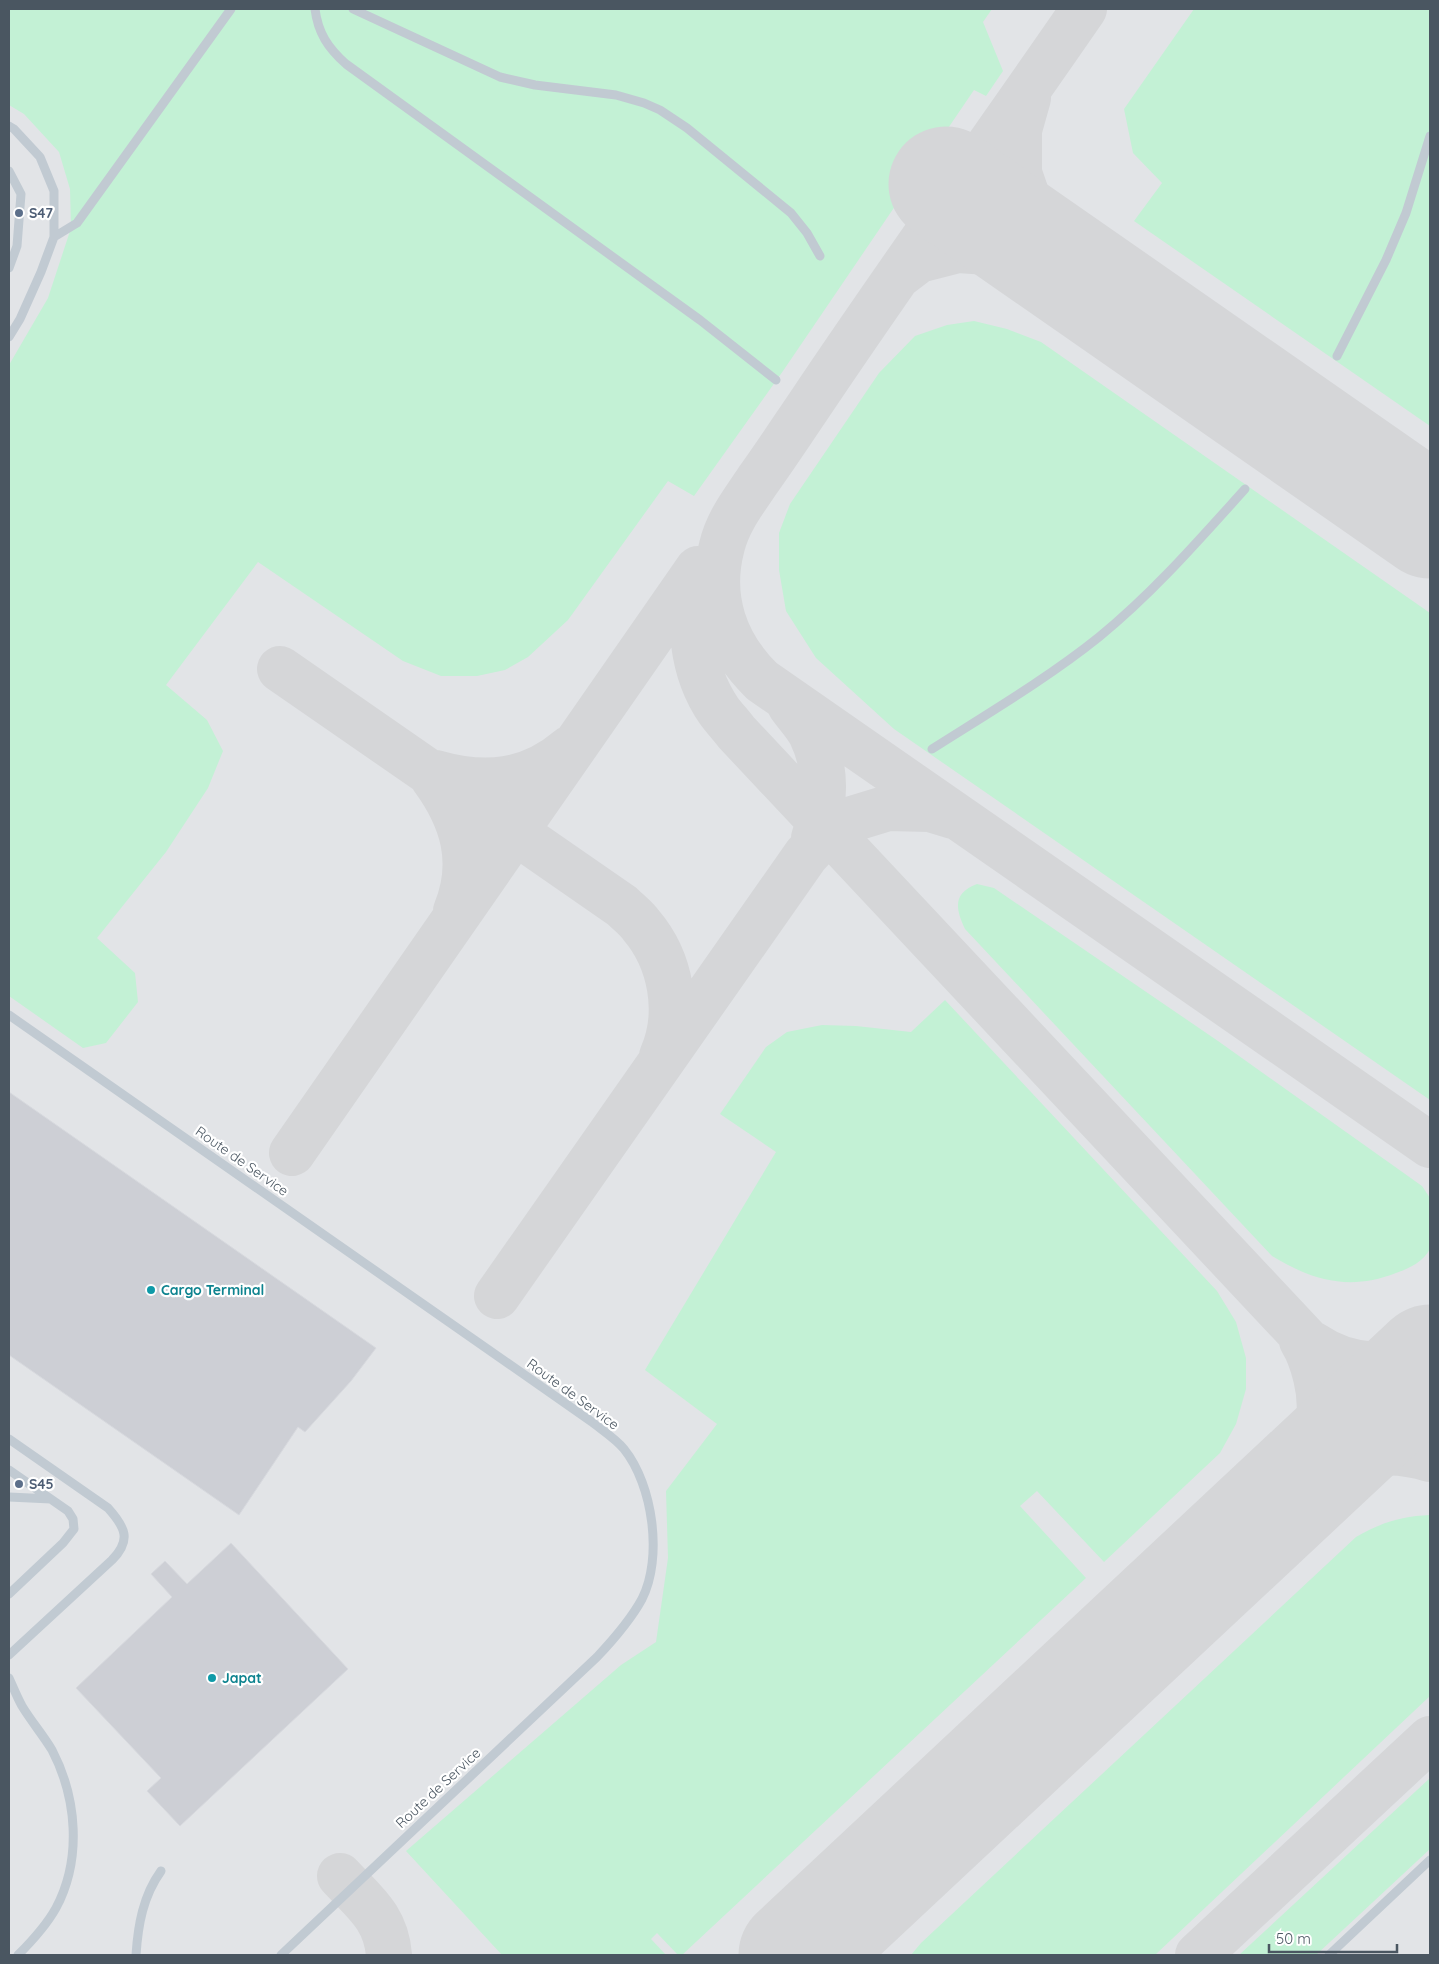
<svg xmlns="http://www.w3.org/2000/svg" width="1439" height="1964" viewBox="0 0 1439 1964" font-family="Quicksand,sans-serif">
<style>
.airport{fill:#e2e4e7}
.green{fill:#c3f1d5}
.lines{fill:none;stroke-linecap:round;stroke-linejoin:round}
.taxiway{stroke:#d5d6d8;stroke-width:46}
.runway{stroke:#d5d6d8;stroke-width:115}
.building{fill:#cdcfd5;stroke:#d7d9de}
.service{stroke:#c1cad2;stroke-width:9}
.service-dot{fill:#5c6f8a;stroke:#fff;stroke-width:2}
.culture-dot{fill:#0f9aa8;stroke:#fff;stroke-width:2}
.labels{text-anchor:middle;stroke-width:4.5;stroke-linejoin:round;paint-order:stroke}
.service-label{font-size:14px;font-weight:bold;fill:#4e5e75;stroke:#fff;text-anchor:start}
.street-label{font-size:14px;fill:#4a5661;stroke:#fff}
.culture-label{font-size:14px;font-weight:bold;fill:#0d838f;stroke:#fff;text-anchor:start}
</style>
<rect width="100%" height="100%" fill="#f5f3f3"/>
<path class="airport" d="M9 9H1430V1955H9Z"/>
<path class="green" d="M9 9H992L983 22 1003 71 986 96 974 90 783 371 694 496 668 481 568 620 528 657 505 670 477 676H441L403 661 258 562 166 685 207 720 223 751 208 788 166 852 97 938 135 973 138 1002 106 1043 83 1048 9 996V365L48 298 71 228 70 189 59 152 24 114 9 105Z
M1194 9H1430V426L1134 221 1162 183 1133 153 1124 109Z
M974 321 1007 329 1041 342 1430 613V1100L894 729 816 658 786 611 779 570V533L790 504 879 373 915 336 947 325Z
M977 884 994 888 1218 1041 1422 1186 1430 1198V1249C1423 1262 1410 1268 1396 1273 1350 1291 1313 1281 1272 1256L965 929C955 908 953 893 977 884Z
M945 1000 1217 1291 1236 1322 1246 1358V1389L1236 1424 1220 1453 1104 1562 1037 1491 1020 1506 1086 1578 682 1955H678L657 1933 651 1939 666 1955H502L406 1851 621 1665 656 1642 668 1558 666 1491 717 1424 645 1370 776 1152 720 1114 766 1047 787 1032 822 1025 856 1026 911 1032Z
M1430 1515V1696L1155 1955H911L921 1943 1356 1537C1380 1523 1402 1516 1430 1515Z
M1430 1778V1849L1316 1955H1239Z"/>
<g class="lines">
<path class="taxiway" d="M1084 9C993 141 899 271 810 404 793 429 776 455 758 480 744 501 728 521 722 546 708 598 725 645 762 681L1430 1145
M1028 98 1019 130V173L1035 220 1074 268 1102 292
M898 276 919 260 958 250 1004 253 1070 272 1085 282
M702 572C685 616 692 672 719 711 724 718 731 725 736 732L1358 1395 1377 1412 1430 1453
M280 669 622 906C628 912 636 918 641 925 671 960 681 1013 662 1056
M790 705C797 715 806 724 811 734 827 767 826 804 814 838
M436 773C485 787 529 783 569 749
M433 778C463 819 476 862 456 911
M292 1153 698 569
M497 1296 806 855 820 840 852 819 888 808 930 809 953 816
M1314 1345C1349 1369 1393 1370 1430 1353
M1293 1491C1337 1459 1376 1442 1430 1459
M1282 1501C1311 1462 1328 1426 1316 1377 1313 1365 1309 1352 1302 1341
M340 1876C364 1902 386 1917 389 1955
M807 1955 819 1934
M1198 1955 1430 1739"/>
<path class="runway" d="M946 184 1430 521
M796 1955 1430 1362"/>
</g>
<path class="building" d="M9 1092 376 1348 351 1381 305 1432 298 1427 239 1515 9 1355Z
M231 1543 348 1669 180 1826 147 1791 161 1778 76 1688 172 1597 151 1574 165 1561 187 1584Z"/>
<g class="lines">
<path class="service" d="M315 9C318 33 328 48 346 64L700 320 776 380
M353 9 500 77 535 85 616 95 644 103 660 110 687 128 791 213 807 233 820 256
M9 126 14 129 40 157 54 191V237L41 272 20 319 9 337
M9 171 21 194 17 246 9 268
M54 237 77 223 231 9
M1337 356 1386 260 1406 213 1430 136
M932 749C987 714 1048 678 1099 637 1153 593 1199 540 1245 489
M9 1015 592 1422C602 1430 616 1439 624 1449 653 1485 663 1558 642 1599 630 1621 614 1639 597 1657L281 1955
M9 1439 108 1508C125 1527 132 1540 112 1560L9 1655
M9 1470 68 1511 73 1519 74 1529 63 1543 9 1594
M9 1497 51 1499
M9 1678C13 1687 17 1697 22 1706 31 1721 43 1735 52 1750 77 1798 82 1859 56 1908 46 1926 32 1941 18 1955
M136 1955C138 1925 143 1896 161 1871
M1329 1955 1430 1860"/>
</g>
<g class="service-dot">
<circle cx="19" cy="213" r="5"/>
<circle cx="19" cy="1484" r="5"/>
</g>
<g class="culture-dot">
<circle cx="151" cy="1290" r="5"/>
<circle cx="212" cy="1678" r="5"/>
</g>
<g class="labels">
<g class="service-label">
<text x="29" y="218">S47</text>
<text x="29" y="1489">S45</text>
</g>
<g class="street-label">
<text transform="translate(242 1161) rotate(35)" y="5">Route de Service</text>
<text transform="translate(573 1394) rotate(36)" y="5">Route de Service</text>
<text transform="translate(438 1788) rotate(-43)" y="5">Route de Service</text>
</g>
<g class="culture-label">
<text x="161" y="1295">Cargo Terminal</text>
<text x="222" y="1683">Japat</text>
</g>
</g>
<rect width="1439" height="1964" fill="none" stroke="#4a5661" stroke-width="20"/>
<path d="M1269 1944v8h128v-8" fill="none" stroke="#4a5661" stroke-width="2.5"/>
<text x="1276" y="1944" font-size="15" fill="#4a5661" stroke="#ffffff" stroke-width="4" paint-order="stroke">50 m</text>
</svg>
